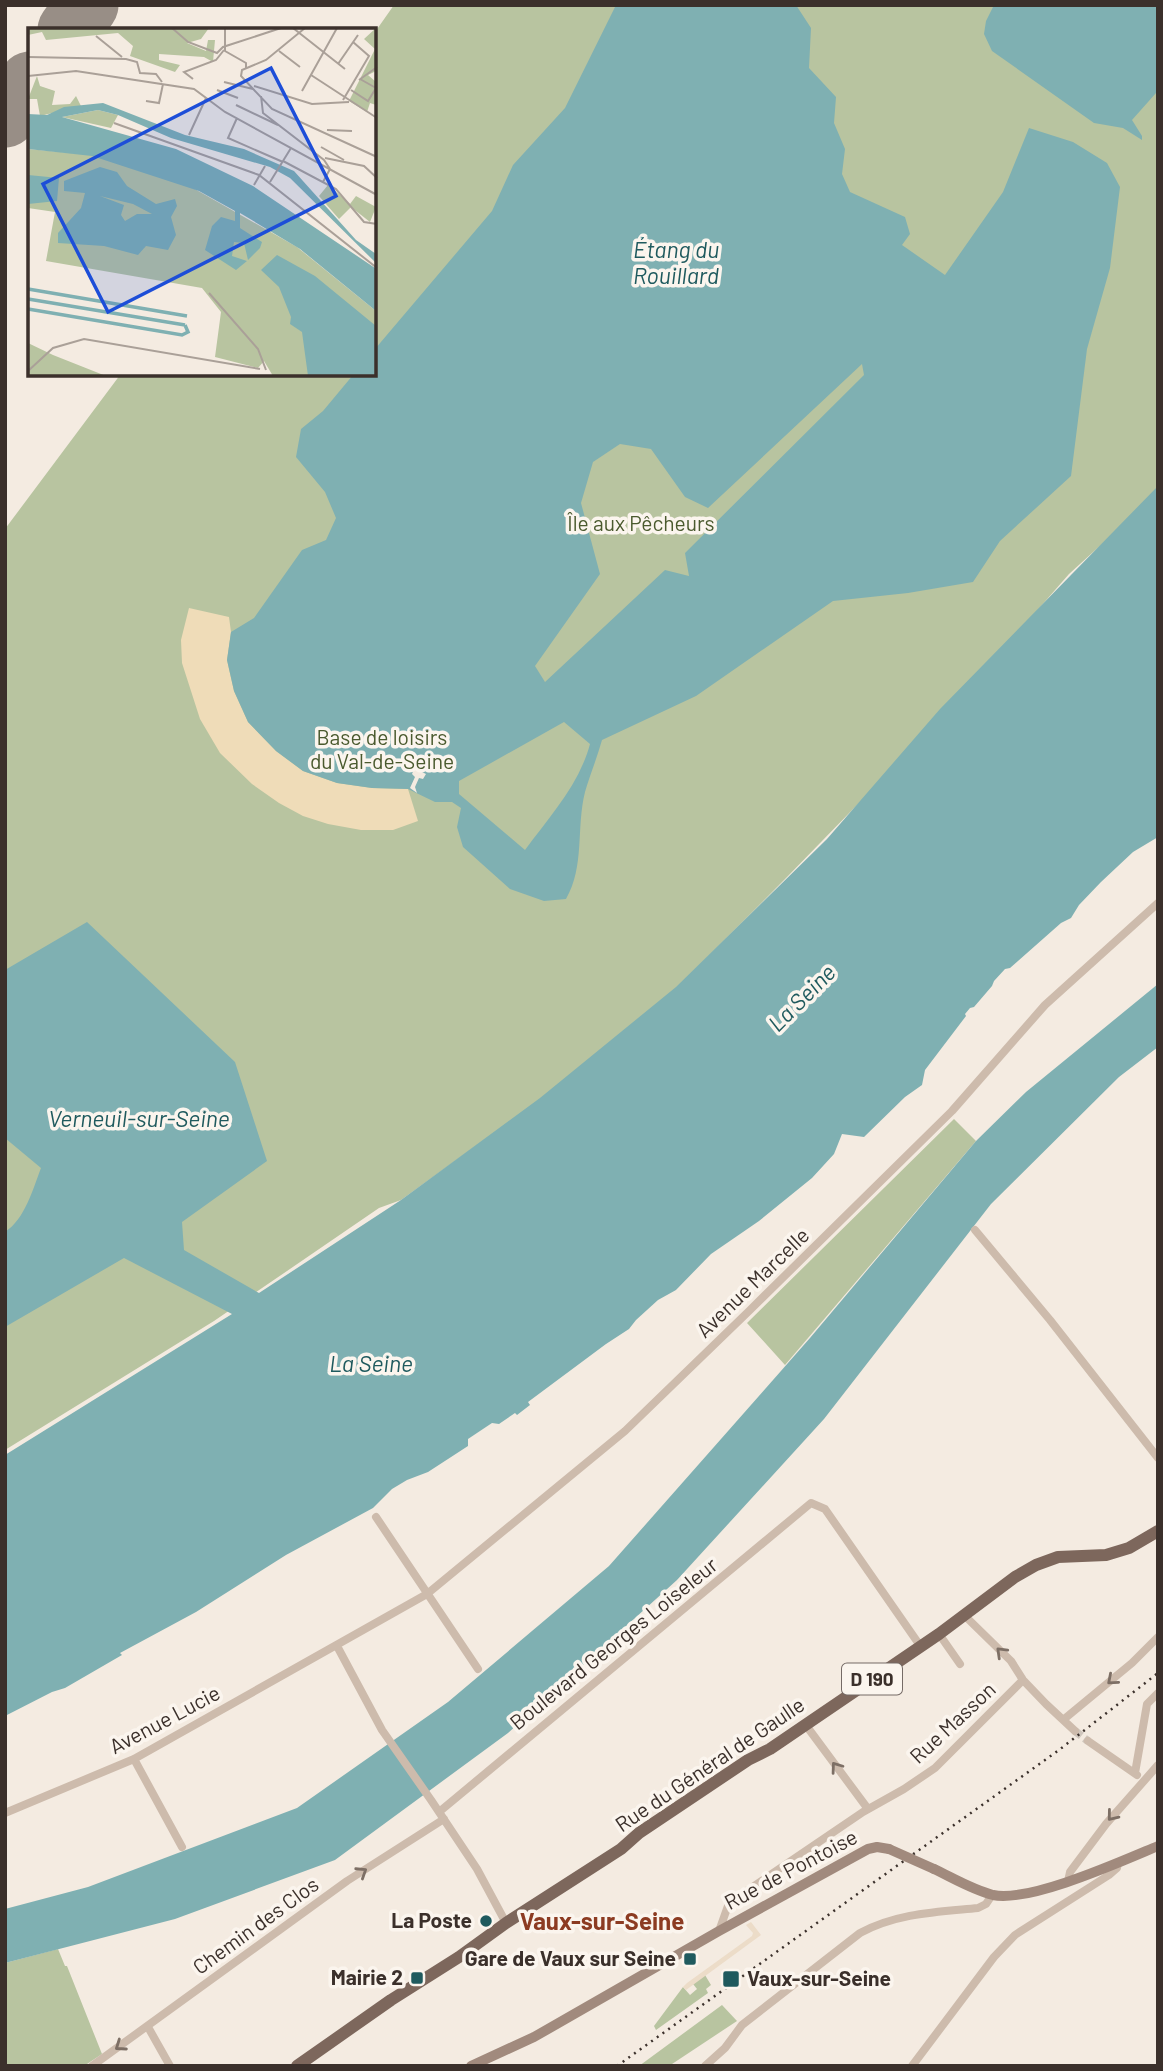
<svg xmlns="http://www.w3.org/2000/svg" width="1163" height="2071" viewBox="0 0 1163 2071" font-family="Barlow,sans-serif">
<style>
.green{fill:#b8c4a0}
.sand{fill:#efdcb8}
.plaza{fill:#ecdcc8}
.water{fill:#7fb0b2;fill-rule:evenodd}
.pier{fill:#f4ebe1}
.lines{fill:none;stroke-linecap:round;stroke-linejoin:round}
.runway{stroke:#988e86;stroke-width:63}
.street-tunnel{stroke:#cfc6bd;stroke-width:8;stroke-dasharray:8 4;stroke-linecap:butt}
.street{stroke:#cdbbac;stroke-width:8}
.secondary{stroke:#a18a7d;stroke-width:10}
.primary{stroke:#7d675c;stroke-width:12}
.rail{stroke:#3b302b;stroke-width:2.5;stroke-dasharray:2 5;stroke-linecap:butt}
.secondary-bridge{stroke:#a18a7d;stroke-width:10}
.oneway{stroke:#7d6f65}
.poi-dot{fill:#1f5a5e;stroke:#fbf5ee;stroke-width:2.5}
.labels{text-anchor:middle;stroke-width:7;stroke-linejoin:round;paint-order:stroke}
.shield{fill:#fbf5ee;stroke:#756b66;stroke-width:2}
.shield-label{font-size:19px;font-weight:bold;fill:#3b302b}
.park-label{font-size:21px;fill:#4a5a2e;stroke:#fbf5ee}
.street-label{font-size:21px;fill:#3b302b;stroke:#fbf5ee}
.poi-label{font-size:21px;font-weight:bold;fill:#3b302b;stroke:#fbf5ee;text-anchor:end}
.water-label{font-size:23px;font-style:italic;fill:#1f5a5e;stroke:#fbf5ee}
.quarter-label{font-size:24px;font-weight:bold;fill:#8c3b22;stroke:#fbf5ee}
.inset-river{fill:none;stroke:#7fb0b2;stroke-width:3.5}
.inset-road{fill:none;stroke:#aaa098;stroke-width:2}
.view{fill:#1d4ed8;fill-opacity:0.15;stroke:#1d4ed8;stroke-width:3.5}
.inset-edge{fill:none;stroke:#3b302b;stroke-width:3.5}
</style>
<rect width="100%" height="100%" fill="#f4ebe1"/>
<path class="green" d="M394 5H1158V493L1069 574 960 699 788 876 632 1033 401 1200 379 1208 214 1321 5 1450V529L120 375 374 374 375 32Z
M954 1119 976 1141 785 1365 747 1323Z
M58 1949 65 1966H67L102 2054 84 2066H5V1963Z
M705 1975 711 1985 706 1989 708 1993 656 2030 654 2026 683 1987 690 1995 697 1989 693 1984Z
M722 2005 737 2021 669 2066H639Z"/>
<path class="sand" d="M189 608 229 617 231 632 227 660 234 691 248 722 276 751 303 771 337 783 372 788 408 789 418 821 393 830H361L328 824 303 816 279 803 252 784 220 753 200 719 182 663 181 640Z"/>
<path class="plaza" d="M751 1922 761 1935 686 1990 683 1987 687 1983 752 1936 753 1933 746 1925Z"/>
<path class="water" d="M616 5H796L811 28 809 68 836 97 834 123 845 149 842 174 850 192 905 217 910 234 902 245 945 275 1003 192 1029 128 1073 142 1107 163 1120 187 1110 268 1087 349 1071 476 1000 541 973 582 908 593 833 601 696 696 602 740C597 758 590 775 585 792 576 828 585 866 566 899L544 901 510 889 463 847 457 827 461 808 452 802H435L408 789 372 788 337 783 303 771 276 751 248 722 234 691 227 660 231 632 254 618 302 550 326 540 336 518 325 492 296 457 301 429 323 411 353 375 374 374 375 349 492 211 513 165 565 108ZM862 364 864 375 685 553 689 576 665 570 545 682 535 666 600 574 581 503 593 462 620 444 651 449 685 497 708 508ZM564 722 590 744C579 785 550 816 525 850L459 794V781Z
M994 5H1158V86L1156 93 1132 120 1142 136V140L1123 128 1094 123 992 51 984 34 986 21Z
M1158 486V837L1133 852 1101 882 1079 905 1071 918 1061 923 1010 968 1005 969 994 981 992 986 974 1007 970 1008 965 1014 966 1016 925 1070 922 1085 905 1097 864 1137 842 1134 834 1154 812 1178 759 1221 711 1254 676 1290 658 1300 636 1320 629 1329 606 1344 528 1402 530 1405 517 1415 515 1413 499 1424 492 1423 468 1439V1446L428 1472 407 1480 392 1489 373 1508 286 1555 196 1612 120 1653 122 1655 65 1688 52 1692 5 1716V1455L232 1314 124 1258 5 1327V1232C25 1219 33 1189 41 1168L5 1138V970L87 922 235 1062 267 1161 182 1222 184 1250 259 1293 401 1200 540 1098 676 987 827 839 940 709Z
M1158 984V1047L1119 1077 991 1204 824 1419 677 1580 508 1733 335 1860 175 1919 5 1963V1909L88 1887 297 1808 448 1702 609 1566 810 1338 976 1141 1026 1092Z"/>
<path class="pier" d="M405 752 444 769 443 772 425 765 422 772 426 774 423 779 419 778 415 787 417 793 410 788 415 777 412 774 414 769 418 770 421 763 404 755Z"/>
<g class="lines">
<path class="runway" d="M69 30 87 5
M5 116 30 83"/>
<path class="street-tunnel" d="M1075 1731 1088 1741"/>
<path class="street" d="M975 1230 1050 1320 1158 1458
M376 1517 478 1669
M965 1616 1011 1661 1023 1680 1046 1704 1075 1731
M939 1634 960 1664
M337 1646 382 1730 431 1800 477 1869 506 1923
M1063 1720 1132 1663 1158 1637
M805 1724 868 1809
M1088 1741 1137 1775
M134 1759 182 1847
M1135 1773 1147 1704 1158 1693
M439 1812 811 1503 825 1509 921 1647
M5 1813 134 1759 427 1594 625 1431 749 1311 952 1111 1045 1005 1158 903
M1068 1881 1070 1872 1106 1824 1158 1765
M719 1931 729 1903 863 1812 904 1789 935 1768 1023 1680
M148 2027 170 2066
M92 2066 347 1881 444 1819
M705 2066 725 2048 742 2025 860 1933C897 1913 937 1912 978 1908L986 1904 992 1895
M912 2066 994 1957 1015 1935 1109 1875 1117 1868 1118 1863"/>
<path class="secondary" d="M934 1869C953 1878 973 1890 993 1895 1029 1903 1122 1861 1158 1846
M471 2066 534 2037 719 1931 868 1849 877 1847 889 1849"/>
<path class="primary" d="M297 2066 391 2000 459 1957 506 1923 621 1849 639 1833 748 1760 770 1749 939 1634 1015 1577 1036 1565 1058 1557 1106 1555 1129 1548 1158 1531"/>
<path class="rail" d="M617 2066 1059 1750 1158 1673"/>
<path class="secondary-bridge" d="M889 1849 934 1869"/>
</g>
<defs><path id="oneway-chevron" d="M-2-3.5L2.5 0L-2 3.5" fill="none" stroke-width="1.6" stroke-linecap="round" stroke-linejoin="round" transform="scale(1.75)"/></defs>
<g class="oneway">
<use href="#oneway-chevron" transform="translate(1001 1652) rotate(-136)"/>
<use href="#oneway-chevron" transform="translate(1112 1680) rotate(139)"/>
<use href="#oneway-chevron" transform="translate(836 1767) rotate(-126)"/>
<use href="#oneway-chevron" transform="translate(1112 1816) rotate(129)"/>
<use href="#oneway-chevron" transform="translate(362 1872) rotate(-33)"/>
<use href="#oneway-chevron" transform="translate(120 2046) rotate(145)"/>
</g>
<g class="poi-dot">
<circle cx="486" cy="1921" r="7"/>
<rect x="683" y="1952" width="14" height="14" rx="3.5"/>
<rect x="410" y="1971" width="14" height="14" rx="3.5"/>
<rect x="722" y="1970" width="18" height="18" rx="3.5"/>
</g>
<g class="labels">
<rect class="shield" x="842" y="1663.5" width="60" height="31" rx="5"/>
<g class="shield-label">
<text x="872" y="1686">D 190</text>
</g>
<g class="park-label">
<text x="641" y="531">Île aux Pêcheurs</text>
<text x="382" y="745">Base de loisirs<tspan x="382" dy="24">du Val-de-Seine</tspan></text>
</g>
<g class="street-label">
<text transform="translate(753 1283) rotate(-44)" y="7">Avenue Marcelle</text>
<text transform="translate(614 1644) rotate(-39)" y="7">Boulevard Georges Loiseleur</text>
<text transform="translate(165 1720) rotate(-28)" y="7">Avenue Lucie</text>
<text transform="translate(953 1723) rotate(-43)" y="7">Rue Masson</text>
<text transform="translate(710 1765) rotate(-34)" y="7">Rue du Général de Gaulle</text>
<text transform="translate(791 1870) rotate(-28)" y="7">Rue de Pontoise</text>
<text transform="translate(256 1926) rotate(-36)" y="7">Chemin des Clos</text>
</g>
<g class="poi-label">
<text x="472" y="1928">La Poste</text>
<text x="676" y="1966">Gare de Vaux sur Seine</text>
<text x="403" y="1985">Mairie 2</text>
<text x="747" y="1986" text-anchor="start">Vaux-sur-Seine</text>
</g>
<g class="water-label">
<text x="676" y="258">Étang du<tspan x="676" dy="26">Rouillard</tspan></text>
<text transform="translate(802 998) rotate(-45)" y="8">La Seine</text>
<text x="139" y="1127">Verneuil-sur-Seine</text>
<text x="371" y="1372">La Seine</text>
</g>
<g class="quarter-label">
<text x="602" y="1930">Vaux-sur-Seine</text>
</g>
</g>
<g transform="translate(28 28)">
<rect width="348" height="348" fill="#f4ebe1"/>
<path d="M0 0H181L173 11 159 15 178 23 180 12H187L185 34 176 29 131 26V32L152 37 147 44 102 28 105 18 90 5 18 12 14 4 0 7ZM348 0V43L340 47 348 54V77L342 75 339 84 321 73 347 21 336 11ZM9 48 12 58 27 63 24 77 42 76 48 68 53 78 12 88 9 71H0ZM70 82 90 87 83 100 34 89ZM0 121 65 127 158 156 269 219 348 283V348H245L236 333 230 340 187 329 193 284 174 260 18 233 27 184 0 180ZM300 157 322 176 328 168 348 179 342 194 323 179 311 191 291 168ZM0 315 25 327 78 348H0Z" fill="#b8c4a0"/>
<path d="M75 75 157 107 216 121 266 143 328 212 348 226V235L262 150 242 139 143 110 90 87 70 82 34 89 148 121 225 158 347 240 348 283 272 221 212 185V200L234 214 232 220 220 232 216 215 206 214 204 228 219 233 208 242 177 222 184 198 193 189 207 193V183L171 163 64 128 0 121V86L19 87 36 79ZM72 139 89 144 99 158 128 176 147 171 149 178 143 189 148 207 140 222 118 218 110 227 76 218 30 215V205L53 180 57 165 36 163V153ZM72 168 105 176 124 186H109L97 193 93 187 96 177ZM0 147 31 150 29 173 0 176ZM249 227 287 248 348 298V348H280L274 304 262 296 263 289 251 259 233 242Z" fill="#7fb0b2" fill-rule="evenodd"/>
<path class="inset-river" d="M0 261 159 288M0 271 157 297M0 281 154 307 160 304 157 297"/>
<path class="inset-road" d="M144 0 160 14 189 25 195 19 253 0M197 0V23L218 35V40M265 0 317 41M277 0 238 32 214 42 213 48 244 81 349 129M68 8 94 29M251 23 272 39M0 29 98 31 109 34 112 45 128 46 134 54M310 36 330 7M283 47 349 90M0 48 48 43 166 61 197 84 349 167M165 51 156 44 188 32 196 22M331 52 349 39M196 54 225 61M226 58 284 76 321 74M189 62 210 70M323 62 340 73 348 60 332 51M274 63 309 0M233 68 235 85 296 132 302 141 295 154M315 72 341 28 325 14M118 73 131 75 135 56M208 77 250 97M209 90 200 110 255 134M86 95 231 147 349 240M299 102 324 103M161 107 178 70M293 119 316 132M297 130 336 138 349 150M255 133 308 161 336 194 349 196M242 154 263 120M226 157 237 138M181 265 230 321 238 342M0 343 25 320 56 311 232 341"/>
<path class="view" d="M243 40 308 168 80 284 15 156Z"/>
<rect width="348" height="348" class="inset-edge"/>
</g>
<rect width="1163" height="2071" fill="none" stroke="#3b302b" stroke-width="14"/>
</svg>
